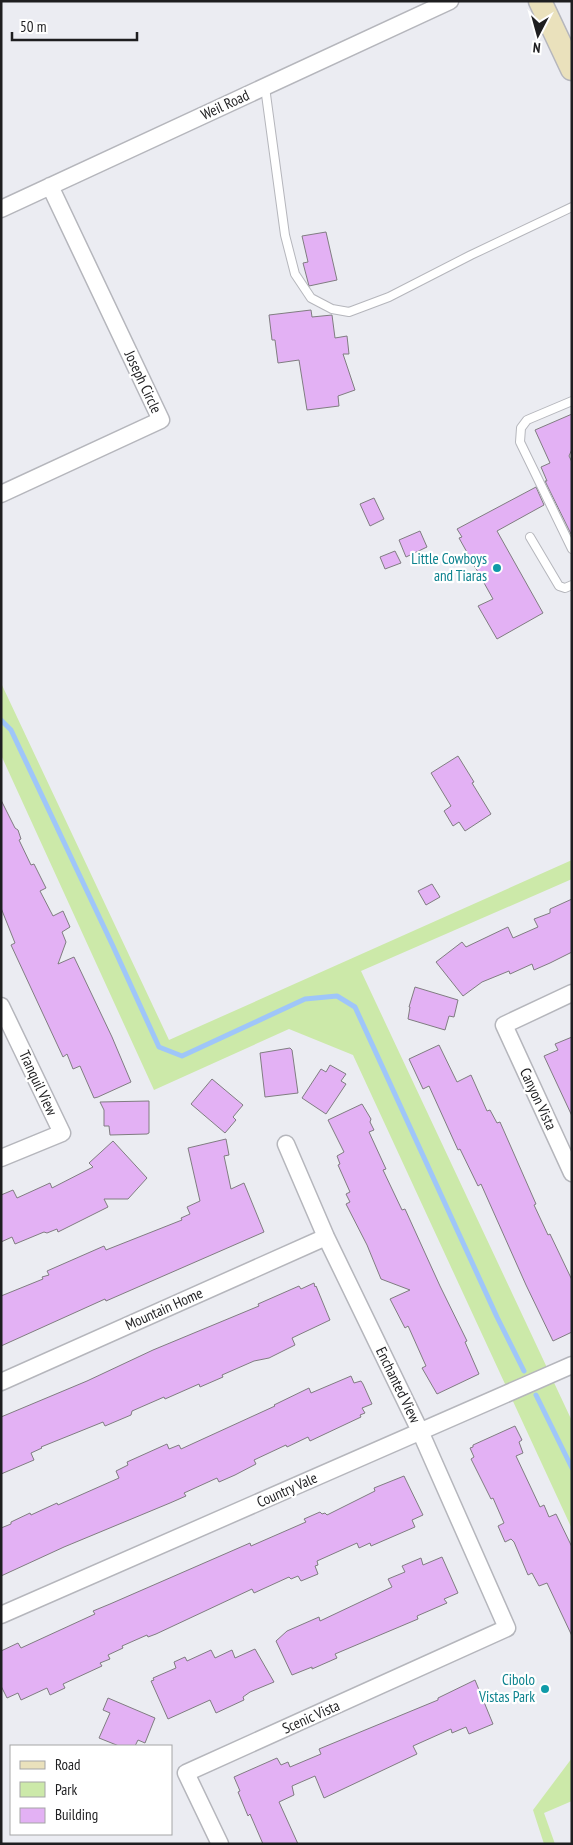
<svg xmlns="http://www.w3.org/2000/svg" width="573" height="1845" viewBox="0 0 573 1845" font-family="'PT Sans Narrow',sans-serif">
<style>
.green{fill:#cce9a9}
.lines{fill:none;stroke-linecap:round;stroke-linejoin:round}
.stream{stroke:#9fc6f9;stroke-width:5}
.building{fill:#e3b1f4;stroke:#807d81}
.service-casing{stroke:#b5b6bc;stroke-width:10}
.minor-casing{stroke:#b5b6bc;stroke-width:19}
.secondary-casing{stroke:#b5b6bc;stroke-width:25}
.service{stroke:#fff;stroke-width:8}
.minor{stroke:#fff;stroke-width:16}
.secondary{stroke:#eae1bc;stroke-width:22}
.culture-dot{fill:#0f9aa8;stroke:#fff;stroke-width:2}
.labels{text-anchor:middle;stroke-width:4.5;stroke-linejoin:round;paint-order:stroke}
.street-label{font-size:15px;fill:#1e1e20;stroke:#fff}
.culture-label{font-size:15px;fill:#0d838f;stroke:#fff;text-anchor:end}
</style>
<rect width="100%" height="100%" fill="#ebecf2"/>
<path class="green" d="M1 683 169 1040 572 860V879L361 971 572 1421V1529L353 1055 289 1029 154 1090 1 755Z
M572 1758V1801L544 1813 555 1844H544L533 1810Z"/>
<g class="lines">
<path class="stream" d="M1 720 11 730 112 944 159 1047 182 1056 305 999 337 996 355 1007 497 1317 524 1371
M536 1395 572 1468"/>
</g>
<path class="building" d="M326 232 337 280 309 286 303 263 308 262 302 236Z
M311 310 312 317 332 315 335 338 347 336 349 354H343L355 390 338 396 339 406 307 410 299 360 278 363 275 340H272L269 315Z
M572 414V449L569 456 572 462V536L545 481H547L541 467 550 463 535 430Z
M536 487 544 505 497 531 543 613 497 639 478 606 493 599 459 538 462 537 457 529Z
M374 498 384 519 370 526 360 504Z
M420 531 427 547 406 557 399 540Z
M395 551 401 563 385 569 380 557Z
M458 756 474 782 472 783 491 814 465 831 459 822 453 826 444 811 451 806 431 773Z
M1 800 15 828 18 830 21 839 19 840 31 865 34 864 46 888 40 891 53 916 63 911 70 927 62 932 66 942 58 964 74 957 112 1037 131 1082 98 1097 94 1098 80 1066 73 1069 67 1054 63 1057 11 945 15 943 1 908Z
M432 884 440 897 426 905 418 891Z
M572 899V952L550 963 534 970 532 964 510 974 509 971 482 982 463 996 436 962 462 942 466 947 508 927 513 938 538 927 534 919 550 913V909Z
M415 987 458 1000 454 1017 449 1016 445 1030 408 1019 410 1007H409Z
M572 1037V1116L544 1056 558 1050 555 1044Z
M439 1045 457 1082 471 1075 487 1111 490 1110 497 1123 500 1122 536 1204 534 1205 548 1235 550 1234 572 1280V1332L553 1341 526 1285 481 1184 478 1186 460 1149 458 1150 429 1086 423 1089 409 1059Z
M290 1048 292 1050 298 1093 265 1097 260 1053Z
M330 1065 346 1074 341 1081 346 1084 326 1114 302 1098 321 1069 326 1072Z
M212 1079 243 1105 233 1117 236 1120 225 1133 191 1104Z
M149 1101V1133L147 1134 110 1135 109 1126H104V1110L100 1102Z
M362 1104 371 1119 370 1122 374 1130 369 1132 386 1169 383 1170 402 1210 405 1209 440 1286 467 1341 465 1342 479 1374 437 1394 422 1368 426 1366 409 1328 408 1326 405 1328 390 1299 410 1290 381 1279 367 1245 346 1204 350 1202 346 1194 350 1192 338 1165 340 1164 337 1156 344 1152 328 1120Z
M226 1139 229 1155 224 1156 231 1189 244 1183 264 1232 106 1301 105 1299 1 1346V1296L43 1279 42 1277 49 1275 47 1271 104 1246 106 1250 182 1220 181 1218 190 1214 187 1207 200 1201 188 1148Z
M113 1141 147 1178 128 1199H104L108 1207 58 1232 57 1229 47 1233 44 1232 15 1244 12 1237 1 1242V1195L13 1190 17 1198 50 1183 52 1188 93 1167 89 1163Z
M314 1283 315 1287 316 1286 330 1320 292 1338 295 1345 269 1358 254 1361 222 1375 223 1377 200 1387 199 1384 165 1399 164 1397 132 1411 131 1415 105 1426 103 1422 41 1447 42 1448 31 1453 34 1460 1 1474V1417L87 1381 153 1350 259 1306 258 1304 299 1286 301 1289Z
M351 1376 354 1383 361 1381 363 1384 372 1404 362 1408 365 1413 360 1415 361 1417 310 1441 308 1437 287 1447 286 1445 254 1460 256 1464 235 1475 219 1482 217 1478 184 1493 186 1496 170 1503 64 1547 1 1576V1528L11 1524V1522L30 1513 31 1515 57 1503 58 1505 119 1478 116 1471 128 1465 127 1462 167 1444 169 1449 179 1445 181 1449 275 1406 274 1405 309 1388 311 1393Z
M515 1426 522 1440 519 1442 523 1453 516 1456 540 1507 544 1505 549 1517 556 1514 572 1547V1636L547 1583 539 1586 532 1573 528 1575 514 1542 511 1539 505 1542 498 1526 504 1523 493 1498 491 1499 471 1459 474 1457 470 1448 473 1447V1445Z
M404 1476 423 1515 412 1520 415 1527 371 1546 370 1543 359 1548 357 1543 317 1561 318 1565 315 1566 318 1574 301 1581 298 1576 291 1579 289 1577 254 1593 252 1589 156 1634 148 1637 147 1635 122 1646 123 1648 108 1655 110 1659 100 1663 102 1666 63 1684 65 1688 50 1695 47 1688 21 1700 18 1693 7 1698 1 1686V1651L18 1643 21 1648 95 1614 93 1611 110 1604 250 1543 251 1546 306 1522 304 1519 320 1512 322 1514 325 1513 327 1515 375 1491 374 1488Z
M442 1557 458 1593 444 1599 447 1603 417 1616 418 1619 335 1654 337 1658 312 1669V1667L292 1675 276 1641 287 1631 319 1617 320 1621 392 1587 388 1579 405 1572 402 1566 421 1558 423 1565Z
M255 1649 274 1682 250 1692 243 1697 244 1700 216 1713 210 1700 168 1719 151 1681 154 1680 153 1678 176 1668 174 1662 185 1657 187 1661 211 1650 215 1658 232 1650 235 1658Z
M475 1680 493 1724 469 1734 466 1727 452 1733 451 1729 413 1746 417 1754 324 1798 315 1776 292 1786 294 1795 279 1802 298 1844H263L250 1814 248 1816 238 1792 240 1791 234 1777 277 1758 281 1765 288 1762 290 1767 321 1754 319 1749 438 1700V1698Z
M108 1698 155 1718 145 1743 138 1740 135 1746H119L99 1738 110 1713 103 1710Z"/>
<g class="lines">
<g class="service-casing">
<path id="service" d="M265 87 285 235 295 274 311 298 332 309 349 312 389 297 471 255 572 207
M572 401 527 420 521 428 520 442 572 549
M530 537 559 586 565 588 572 585"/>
</g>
<g class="minor-casing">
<path id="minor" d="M1 209 450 1
M1 494 161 420 50 186
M572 993 504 1025 572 1173
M1 1006 62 1133 1 1158
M1 1382 326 1237
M1 1615 572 1365
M220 1844 186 1773 507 1628 420 1431 326 1237 286 1144"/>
</g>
<g class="secondary-casing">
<path id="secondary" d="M540 1 572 69"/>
</g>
<use href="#service" class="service"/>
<use href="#minor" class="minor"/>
<use href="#secondary" class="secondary"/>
</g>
<g class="culture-dot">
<circle cx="497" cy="568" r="5"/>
<circle cx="545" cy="1689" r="5"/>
</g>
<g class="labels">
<g class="street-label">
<text transform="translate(225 105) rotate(-25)" y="5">Weil Road</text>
<text transform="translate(143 382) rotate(65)" y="5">Joseph Circle</text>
<text transform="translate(38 1083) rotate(65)" y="5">Tranquil View</text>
<text transform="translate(538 1099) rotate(65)" y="5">Canyon Vista</text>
<text transform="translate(164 1309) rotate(-24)" y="5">Mountain Home</text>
<text transform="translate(398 1385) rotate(64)" y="5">Enchanted View</text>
<text transform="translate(287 1490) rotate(-24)" y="5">Country Vale</text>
<text transform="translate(311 1717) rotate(-24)" y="5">Scenic Vista</text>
</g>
<g class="culture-label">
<text x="487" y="564">Little Cowboys<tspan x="487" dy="17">and Tiaras</tspan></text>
<text x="535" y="1685">Cibolo<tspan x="535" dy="17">Vistas Park</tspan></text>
</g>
</g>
<rect width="573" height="1845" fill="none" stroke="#1e1e20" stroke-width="5"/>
<rect x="10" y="1745" width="162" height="90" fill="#ffffff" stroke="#a5a5a6"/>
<rect x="20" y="1761" width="25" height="8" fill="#eae1bc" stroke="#a5a5a6"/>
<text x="55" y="1770" font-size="15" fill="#1e1e20">Road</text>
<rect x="20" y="1782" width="25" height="15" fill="#cce9a9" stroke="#a5a5a6"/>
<text x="55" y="1795" font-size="15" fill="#1e1e20">Park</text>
<rect x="20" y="1808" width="25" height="15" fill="#e3b1f4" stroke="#a5a5a6"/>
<text x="55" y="1820" font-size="15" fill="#1e1e20">Building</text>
<g transform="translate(538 35) rotate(186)" stroke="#ffffff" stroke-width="4" paint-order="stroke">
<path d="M0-4L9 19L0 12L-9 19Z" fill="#1e1e20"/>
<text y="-8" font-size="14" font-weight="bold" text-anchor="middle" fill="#1e1e20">N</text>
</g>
<path d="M12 32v8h125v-8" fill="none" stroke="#1e1e20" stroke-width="2.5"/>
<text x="20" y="32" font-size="15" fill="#1e1e20" stroke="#ffffff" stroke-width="4" paint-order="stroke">50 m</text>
</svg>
